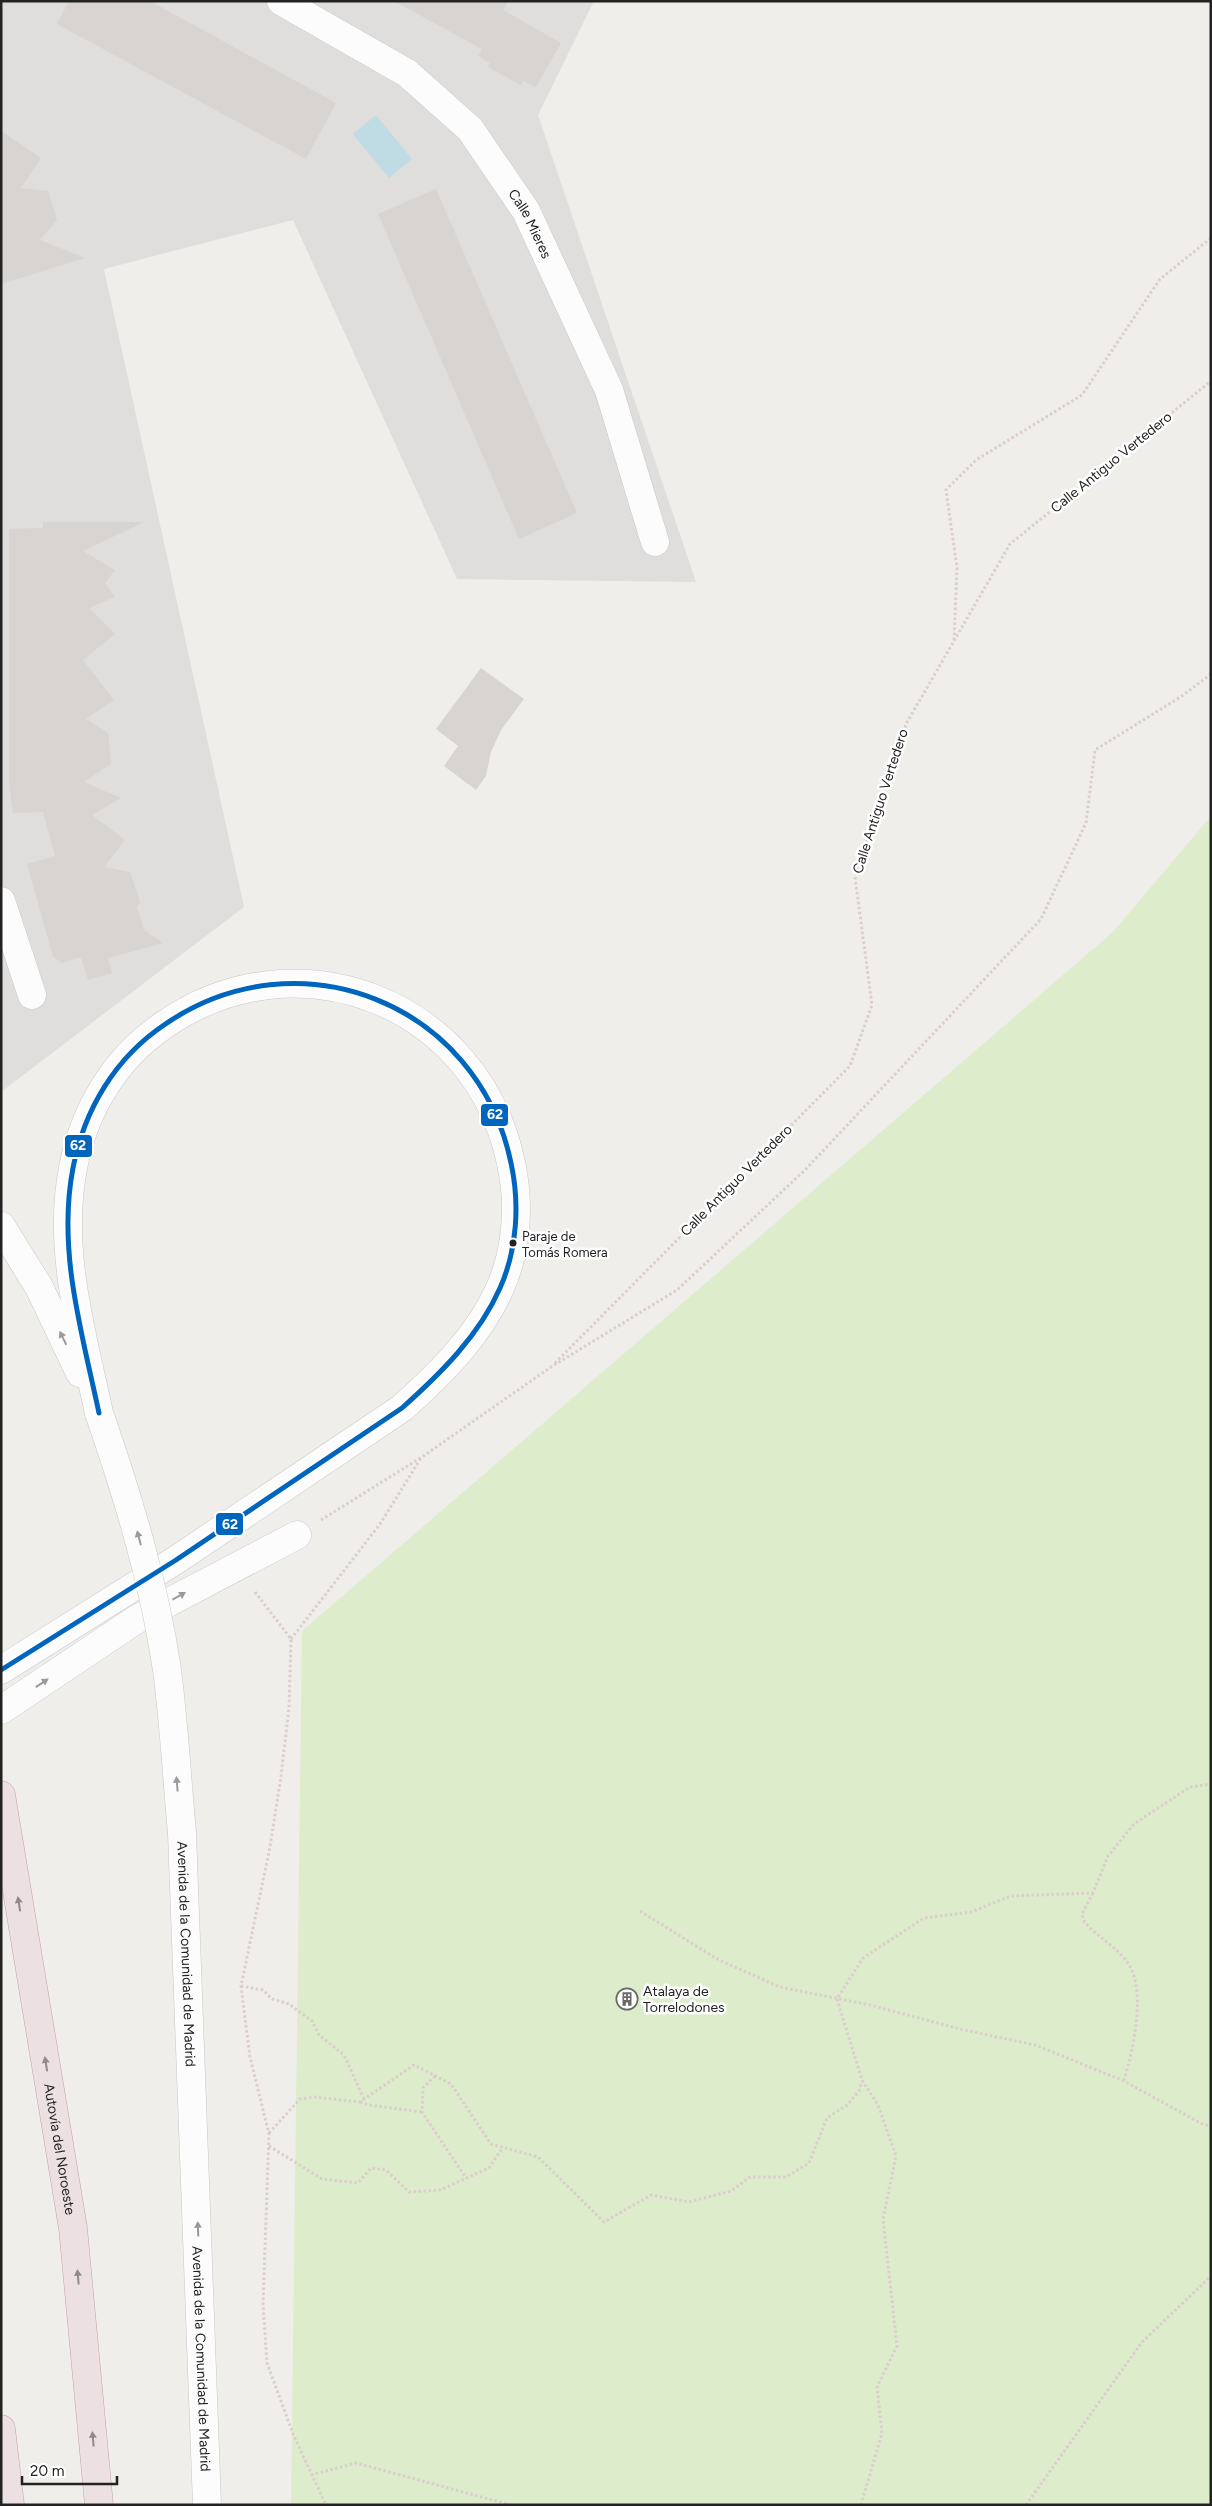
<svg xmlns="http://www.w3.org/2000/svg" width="1212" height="2506" viewBox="0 0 1212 2506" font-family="Figtree,sans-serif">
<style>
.residential{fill:#dfdedc}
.grass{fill:#ddeccb}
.water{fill:#bfdbe3}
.building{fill:#d7d4d2}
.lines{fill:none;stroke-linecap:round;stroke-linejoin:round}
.minor-casing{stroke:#c9c8c7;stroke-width:29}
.highway-casing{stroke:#c5a2ac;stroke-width:29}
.path{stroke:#dccecd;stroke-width:3;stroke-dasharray:2.5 2.5;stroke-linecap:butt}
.minor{stroke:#fdfcfc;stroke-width:28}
.highway{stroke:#ece0e2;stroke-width:28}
.minor-bridge-casing{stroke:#c9c8c7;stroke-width:29;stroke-linecap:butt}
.minor-bridge{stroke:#fdfcfc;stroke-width:28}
.bus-1-casing{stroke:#fff;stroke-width:9}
.bus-1{stroke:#0065bd;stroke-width:5}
.oneway{fill:#9a9a9a}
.oneway2{fill:#918a8c}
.bus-dot{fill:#222;stroke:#fff;stroke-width:2}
.labels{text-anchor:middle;stroke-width:5;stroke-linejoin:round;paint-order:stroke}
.bus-label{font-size:13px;fill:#222;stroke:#fff;text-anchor:start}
.street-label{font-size:14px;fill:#222;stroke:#fff}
.poi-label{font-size:14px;fill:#222;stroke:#fff;text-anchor:start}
.line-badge{stroke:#fff;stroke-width:2}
.badge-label{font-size:14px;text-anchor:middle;font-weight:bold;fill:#fff}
</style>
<rect width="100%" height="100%" fill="#f0eeeb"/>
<path class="residential" d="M1 1H594L538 115 696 582 457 579 293 220 104 269 244 907 1 1092Z"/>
<path class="grass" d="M1211 816V2505H291L302 1631 1113 932Z"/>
<path class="water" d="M376 115 412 159 389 178 353 134Z"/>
<path class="building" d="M69 1H150L336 103 306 159 57 24Z
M394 1H508L503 10 561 43 536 87 523 81 521 85 488 67 490 63 478 56 482 49Z
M1 131 41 158 21 188 48 191 57 220 40 240 85 258 1 284Z
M436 189 577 513 519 539 378 214Z
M43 522H144L83 551 115 570 105 583 115 597 89 608 115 634 83 660 114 700 86 719 108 733 111 764 84 782 121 798 92 815 125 840 104 867 130 872 140 902 137 907 144 930 163 943 108 958 112 973 88 980 81 957 62 963 53 957 27 864 55 856 43 812 13 813 9 782V529L43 528Z
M481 668 524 699 501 730 491 752 486 776 476 790 444 766 458 746 436 729Z"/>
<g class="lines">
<g class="minor-casing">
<g id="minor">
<path id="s1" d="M281 1 407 73 470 129 526 211 609 390 655 542"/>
<path d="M1 901 32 995"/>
<path d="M1 1226 39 1287 80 1373"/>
<path d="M1 1670 176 1560 402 1408C440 1374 479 1336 500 1288 517 1250 520 1204 511 1163 478 1003 298 932 164 1025 115 1058 84 1110 73 1168 57 1250 82 1333 99 1413"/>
<path d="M1 1710 137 1619 297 1535"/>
<path id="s2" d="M182 1833 207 2505"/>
</g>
</g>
<g class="highway-casing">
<g id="highway">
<path id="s3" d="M1 1795 73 2228 99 2505"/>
<path d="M1 2429 10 2505"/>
</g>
</g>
<path class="path" d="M954 640 957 568 946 490 976 460 1082 395 1160 279 1211 238
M555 1363 850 1066 872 1005 855 877 906 724 1010 544 1211 381
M321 1520 422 1457 551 1367 677 1290 805 1170 1041 919 1086 823 1095 750 1182 696 1211 674
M255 1592 291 1639 289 1708 281 1776 270 1847 241 1986 250 2057 269 2134 263 2304 267 2363 293 2434 326 2505
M291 1639 380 1524 421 1458
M1093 1893 1082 1914 1084 1921C1095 1935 1112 1944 1124 1958 1149 1985 1133 2049 1124 2081
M640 1911 717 1959 780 1987 870 2005 964 2030 1035 2045 1124 2081 1204 2125H1211
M241 1986 263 1990 272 1999 289 2004 312 2021 319 2035 344 2055 364 2099
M435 2076 423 2088 422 2112 466 2178
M360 2102 369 2105 422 2112
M269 2133 300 2099 315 2097 360 2102 414 2065 451 2084 491 2144 538 2157 604 2222 651 2195 689 2202 731 2191 750 2177H786L809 2163 827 2118 847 2105 859 2091 862 2081
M269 2146 322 2179 358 2183 371 2168 386 2170 409 2192 440 2190 489 2168 503 2147
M311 2475 356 2463 511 2505
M861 2505 882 2433 877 2387 897 2346 883 2219 896 2156 878 2105 862 2080 837 1999 863 1958 924 1918 971 1912 1011 1896 1093 1893 1108 1856 1134 1824 1190 1787 1211 1784
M1026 2505 1142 2342 1211 2276"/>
<use href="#minor" class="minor"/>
<use href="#highway" class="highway"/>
<g class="minor-bridge-casing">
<path id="minor-bridge" d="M99 1413C128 1497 154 1582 167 1670 174 1724 177 1779 182 1833"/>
</g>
<use href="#minor-bridge" class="minor-bridge"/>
<g class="bus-1-casing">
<path id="bus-1" d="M1 1670 176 1560 402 1408C440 1374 479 1336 500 1288 517 1250 520 1204 511 1163 478 1003 298 932 164 1025 115 1058 84 1110 73 1168 57 1250 82 1333 99 1413"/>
</g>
<use href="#bus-1" class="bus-1"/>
</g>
<defs><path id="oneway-solid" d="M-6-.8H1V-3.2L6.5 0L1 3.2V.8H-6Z" transform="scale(1.25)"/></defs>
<g class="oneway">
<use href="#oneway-solid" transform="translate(63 1338) rotate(-116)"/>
<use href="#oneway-solid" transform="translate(139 1538) rotate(-105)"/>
<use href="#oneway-solid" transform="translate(179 1596) rotate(-29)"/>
<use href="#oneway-solid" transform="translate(42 1683) rotate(-34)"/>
<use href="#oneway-solid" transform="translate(177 1784) rotate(-95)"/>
<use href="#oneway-solid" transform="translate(198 2229) rotate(-92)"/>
</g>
<g class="oneway2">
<use href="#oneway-solid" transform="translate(19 1904) rotate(-99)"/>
<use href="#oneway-solid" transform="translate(46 2064) rotate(-99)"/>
<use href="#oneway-solid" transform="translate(78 2277) rotate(-95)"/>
<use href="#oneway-solid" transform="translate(93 2439) rotate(-95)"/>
</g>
<defs>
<g id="building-ring" transform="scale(1.125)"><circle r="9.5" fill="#fff" stroke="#6a6968" stroke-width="1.5"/><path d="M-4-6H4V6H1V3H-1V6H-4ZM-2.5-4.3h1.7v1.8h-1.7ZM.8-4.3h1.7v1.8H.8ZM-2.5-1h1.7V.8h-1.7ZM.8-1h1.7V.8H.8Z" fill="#6a6968"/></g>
</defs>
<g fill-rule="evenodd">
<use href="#building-ring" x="627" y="1999"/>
</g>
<circle class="bus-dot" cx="513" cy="1243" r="4.5"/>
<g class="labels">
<g class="bus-label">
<text x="522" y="1241">Paraje de<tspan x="522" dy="16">Tomás Romera</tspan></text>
</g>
<g class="street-label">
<text dy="5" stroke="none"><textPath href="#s1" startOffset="342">Calle Mieres</textPath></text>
<text transform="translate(1111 462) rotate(-39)" y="5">Calle Antiguo Vertedero</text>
<text transform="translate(880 801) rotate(-72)" y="5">Calle Antiguo Vertedero</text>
<text transform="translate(736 1180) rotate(-45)" y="5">Calle Antiguo Vertedero</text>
<text dy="5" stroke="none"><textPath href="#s2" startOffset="121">Avenida de la Comunidad de Madrid</textPath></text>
<text dy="5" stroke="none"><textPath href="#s3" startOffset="359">Autovía del Noroeste</textPath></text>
<text dy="5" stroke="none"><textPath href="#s2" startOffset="526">Avenida de la Comunidad de Madrid</textPath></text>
</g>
<g class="poi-label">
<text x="643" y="1996">Atalaya de<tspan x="643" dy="16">Torrelodones</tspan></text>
</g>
</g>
<g class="line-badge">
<rect x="480" y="1103" width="29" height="24" rx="5" fill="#0065bd"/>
<rect x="64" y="1134" width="29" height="24" rx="5" fill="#0065bd"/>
<rect x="215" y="1512" width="29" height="24" rx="5" fill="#0065bd"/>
</g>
<g class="badge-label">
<text x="495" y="1119">62</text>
<text x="78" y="1150">62</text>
<text x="230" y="1529">62</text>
</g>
<rect width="1212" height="2506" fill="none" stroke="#222222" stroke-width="5"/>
<path d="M22 2476v8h95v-8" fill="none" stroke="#222222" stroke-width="2.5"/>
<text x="30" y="2476" font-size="15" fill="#222222" stroke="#ffffff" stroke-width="4" paint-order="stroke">20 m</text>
</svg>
